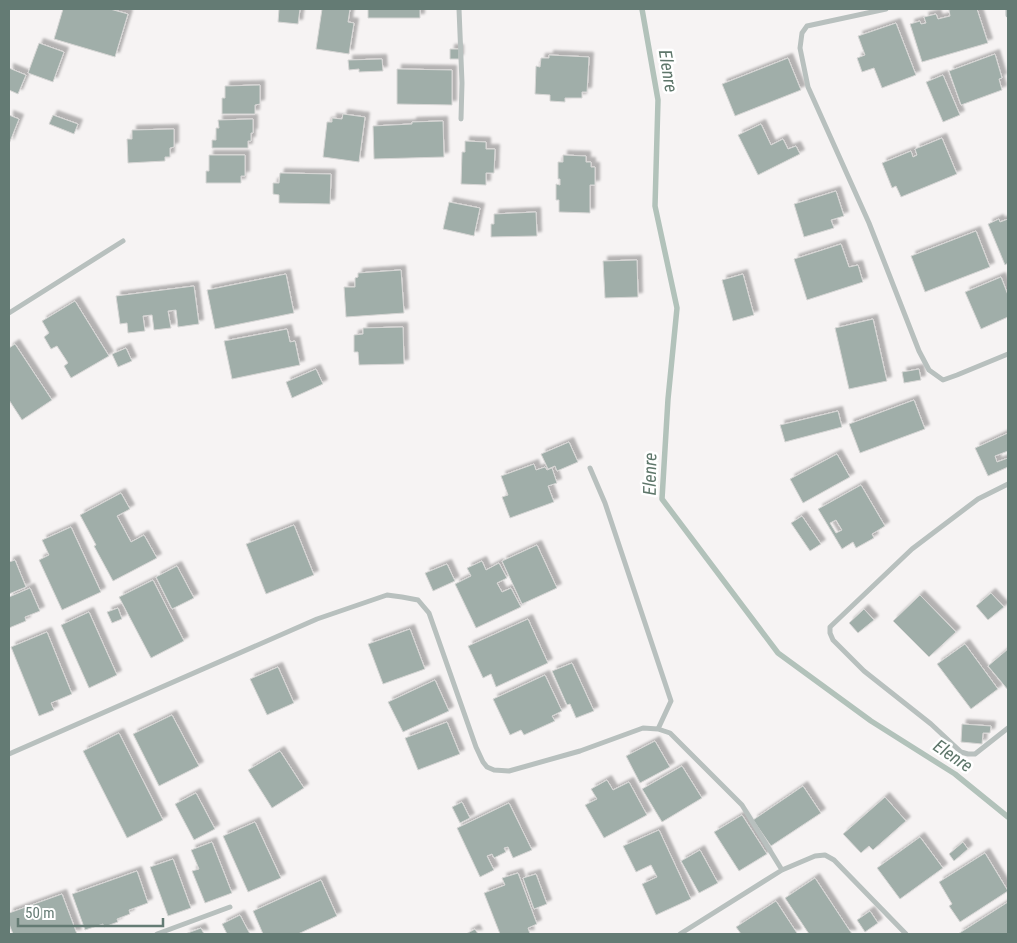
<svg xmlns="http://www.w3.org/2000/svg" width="1017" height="943" viewBox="0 0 1017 943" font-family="'Roboto Condensed',sans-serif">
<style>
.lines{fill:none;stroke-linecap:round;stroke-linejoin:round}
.stream{stroke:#b2c2ba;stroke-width:5.5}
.building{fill:#a0aea9;stroke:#d7d6d5;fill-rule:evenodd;filter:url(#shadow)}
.street{stroke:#b8c0be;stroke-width:5}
.labels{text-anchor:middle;stroke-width:5;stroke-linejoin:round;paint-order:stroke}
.water-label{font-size:18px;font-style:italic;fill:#5e766a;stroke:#fff}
</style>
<defs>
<filter id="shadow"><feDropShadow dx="4.5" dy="-4.5" stdDeviation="1" flood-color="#0004"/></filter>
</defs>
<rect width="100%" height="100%" fill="#f6f3f3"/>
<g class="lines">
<path class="stream" d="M642 9 658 100 655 206 677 308 668 399 662 499 778 653 871 721 955 774 1008 817"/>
</g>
<path class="building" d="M63 9H110L128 14 115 57 54 39Z
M279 9H300L298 24 278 22Z
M322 9H350L348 22 354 23 349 54 316 49Z
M368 9H420V18H368Z
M953 9H977L988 43 922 62 910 24 920 21 921 24 926 23 924 17 936 14 938 19 950 16 949 10Z
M896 23 916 75 882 88 874 68 862 72 857 58 865 55 858 36Z
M39 43 64 52 53 82 28 73Z
M450 49H459V59H450Z
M995 54 1002 78 999 79 1002 90 961 105 949 71Z
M549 55 589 57 587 92H582V98H565V102L550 101V95L535 94 536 66 540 67 541 58H549Z
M788 58 801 90 735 116 722 84Z
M382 59 383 71 359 72V69L349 70 348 60Z
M9 68 26 75 18 94 9 90Z
M397 69 452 70V105L397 104Z
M943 75 960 115 943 122 926 82Z
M260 85V104L255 105V114H222V98H225V86Z
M343 114 365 117 359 162 323 157 327 122H332V118L342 119Z
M9 115 19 119 9 144Z
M53 115 78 124 74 134 49 124Z
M253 119V133H251V141H248V148H212V140H216V128H219L218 120Z
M443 121 444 157 374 159 373 126 412 124V122Z
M761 124 771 145 783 139 788 149 796 146 800 154 758 175 738 135Z
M174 129V147L170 148V157H165V161L128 163 127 139H132V130Z
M942 138 957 174 901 197 896 186 892 188 882 163 911 151 913 157 917 155 915 149Z
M465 141 486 142V149H495L494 173H486V185L461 184 462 152H465Z
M209 155H245V176H241V183H206V171H209Z
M563 155 586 156V162H591V167H595V185H590V213L559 212V200H556V184L560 185V179H558V162H563Z
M280 173 331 174 330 204 279 203V195L273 194V183H279Z
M836 191 844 216 831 220 834 228 804 237 794 204Z
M449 202 480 208 474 236 443 229Z
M536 212 537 236 491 237V224H494V214Z
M999 219 1000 222 1008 219V263L1005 265 988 224Z
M976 231 990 267 925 292 911 256Z
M841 244 849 267 858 265 863 282 807 300 794 259Z
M637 260 638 297 605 298 603 261Z
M401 270 404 313 346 317 344 287H355V278L358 277V273Z
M286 274 294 313 215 329 207 290Z
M743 274 754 315 733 321 722 280Z
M1001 277 1008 295V317L981 329 965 292Z
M194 286 199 324 178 327 176 310 168 311 171 328 154 330 152 315 143 316 145 331 128 333 127 323 120 324 116 296Z
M75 301 109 356 71 378 64 366 68 363 57 346 51 349 44 337 49 333 42 321Z
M873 319 887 381 849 389 835 328Z
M403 327 404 364 359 365 358 352H354V335L363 334V328Z
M287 329 290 342 295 341 300 365 232 379 224 341Z
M15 344 52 400 22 420 9 400V348Z
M126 348 132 361 118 367 112 354Z
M316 369 323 384 292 398 286 382Z
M919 369 921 380 904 383 902 372Z
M914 400 925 429 860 453 849 424Z
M838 411 842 427 785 442 780 425Z
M1008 433V451L995 456 997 462 1008 458V467L988 476 975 448Z
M569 442 578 462 557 471 555 466 548 469 541 454Z
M837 454 850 477 803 503 790 479Z
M534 464 536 470 545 467 547 470 552 468 557 483 548 486 554 502 510 518 502 497 508 495 501 476Z
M861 485 885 526 872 534 874 538 856 548 853 542 842 549 818 509ZM836 520 842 530 836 533 830 523Z
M121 493 130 509 117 516 131 542 144 535 157 558 113 581 94 546 96 545 80 515Z
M802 516 821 544 810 551 791 523Z
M294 525 314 575 266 594 246 544Z
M71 527 101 592 62 610 39 560 49 555 42 540Z
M537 545 557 588 522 604 502 561Z
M15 560 26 587 9 594V562Z
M482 561 486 570 499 563 507 578 497 583 502 592 511 588 521 607 476 628 455 584 471 576 467 568Z
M447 564 455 581 433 591 425 573Z
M177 566 194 598 172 609 156 577Z
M153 580 184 641 151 658 119 597Z
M30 588 40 611 25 617 26 621 9 628V597Z
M991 593 1004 607 988 620 976 606Z
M920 595 956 632 929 657 893 621Z
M118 608 122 619 112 623 107 612Z
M864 609 874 620 858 633 849 623Z
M89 612 117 675 89 688 61 625Z
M528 619 548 663 496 687 491 674 483 678 468 646Z
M410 629 425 669 383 684 368 644Z
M47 632 72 694 51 703 54 710 39 716 11 647Z
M965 644 998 689 971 709 937 664Z
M1008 649V690L988 666Z
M572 663 594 711 576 718 570 704 567 705 552 671Z
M278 667 294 703 267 715 250 679Z
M545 675 562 711 552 716 555 721 524 735 521 730 510 735 493 699Z
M435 680 449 711 403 732 388 702Z
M172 715 199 766 159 786 133 734Z
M447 722 460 754 418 770 405 738Z
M962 724 991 726 990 733H983L982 744 961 742Z
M119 733 163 820 127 838 83 751Z
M655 741 670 767 640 783 626 756Z
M280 751 304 788 272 808 248 770Z
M682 766 702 798 662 822 642 789Z
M607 780 613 790 629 782 647 815 604 838 585 805 597 799 591 789Z
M803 786 821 813 771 846 753 820Z
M196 793 215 829 194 840 175 804Z
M885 797 906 821 873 850 869 846 861 853 843 834Z
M462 802 470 818 460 823 452 807Z
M509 803 532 850 513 858 508 847 504 848 506 852 494 858 492 854 487 856 494 870 480 877 457 828Z
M742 815 767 854 739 871 714 832Z
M255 822 281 878 248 892 223 836Z
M659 830 691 899 656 915 642 884 657 877 651 865 636 872 623 846Z
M920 837 943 868 900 899 877 868Z
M212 842 232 893 205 903 192 871 199 869 191 850Z
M963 842 968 849 954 861 949 854Z
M700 850 718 883 699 893 681 861Z
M985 853 1008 891 960 922 949 906 952 904 939 882Z
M173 859 191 908 168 916 150 867Z
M137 871 148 903 129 910 130 914 117 919 118 922 104 927 103 924 85 930 72 894Z
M518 873 537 924 528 928 530 934H500L484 893 505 885 502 878Z
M536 874 547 904 534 909 523 878Z
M815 878 852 934H809L785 898Z
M321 880 337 916 298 934H263L253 911Z
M62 894 77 934H13L9 924V913Z
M776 901 797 933 795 934H741L736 927Z
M1008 902V934H958Z
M870 911 878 923 865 932 857 920Z
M240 915 250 934H227L222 924Z
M201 928 204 934H185Z
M475 929 478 934H466Z"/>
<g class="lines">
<path class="street" d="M459 9 462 83 461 119
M886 9 807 26 802 33 800 48 808 87 869 223 919 351 929 370 943 380 957 375 1008 354
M1008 9V15
M9 313 123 241
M590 468 605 503 671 701 658 729
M1008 484 978 499 912 549 830 627V633L833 640 864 671 931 724 961 752 968 754H975L1008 728
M9 754 317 619 387 595 402 597 418 600 429 613 476 747 483 762 487 767 494 770 509 771 580 751 643 728 658 729 670 733 742 805 782 870
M157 934 230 907
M680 934 782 870 815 856 825 855 834 860 906 934"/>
</g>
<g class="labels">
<g class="water-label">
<text transform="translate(668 71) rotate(81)" y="6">Elenre</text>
<text transform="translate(650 474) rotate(-89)" y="6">Elenre</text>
<text transform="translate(953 756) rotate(34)" y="6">Elenre</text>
</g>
</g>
<rect width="1017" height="943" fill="none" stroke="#647b74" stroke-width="20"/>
<path d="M18 918v8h145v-8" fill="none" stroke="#647b74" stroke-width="2.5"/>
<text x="25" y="918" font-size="15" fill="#647b74" stroke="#ffffff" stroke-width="4" paint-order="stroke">50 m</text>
</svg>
